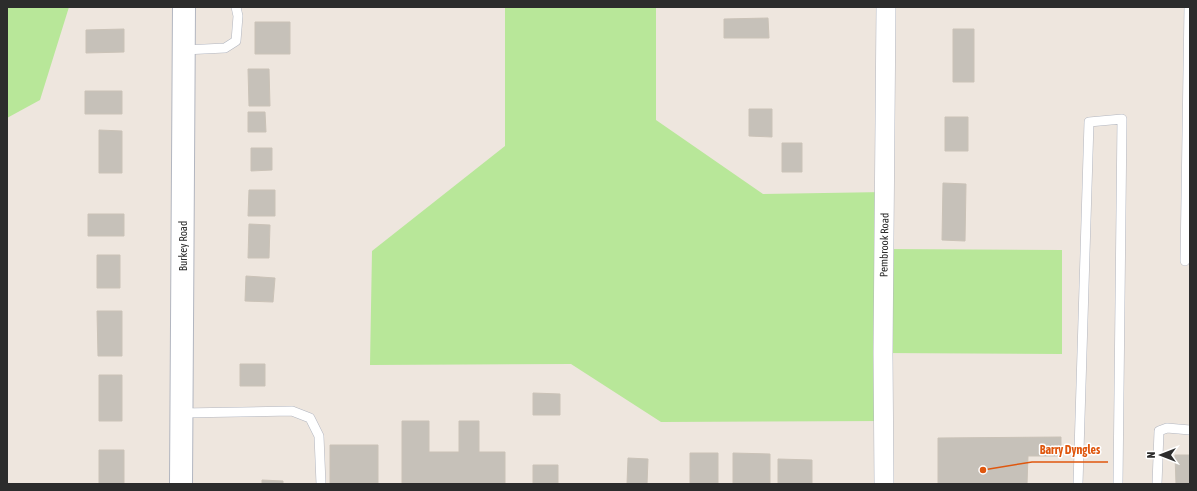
<svg xmlns="http://www.w3.org/2000/svg" width="1197" height="491" viewBox="0 0 1197 491" font-family="'Asap Condensed',sans-serif">
<style>
.green{fill:#b8e799}
.building{fill:#c6c1b9;stroke:#cac2b7}
.lines{fill:none;stroke-linecap:round;stroke-linejoin:round}
.service-casing{stroke:#b2b6c0;stroke-width:10}
.minor-casing{stroke:#b2b6c0;stroke-width:20}
.tertiary-casing{stroke:#b2b6c0;stroke-width:24}
.service{stroke:#fff;stroke-width:9}
.minor{stroke:#fff;stroke-width:19}
.tertiary{stroke:#fff;stroke-width:22}
.labels{text-anchor:middle;stroke-width:3;stroke-linejoin:round;paint-order:stroke}
.street-label{font-size:11px;fill:#2c2c2c;stroke:#fff}
.leader{fill:none;stroke:#df570e;stroke-width:1.5}
.callout-dot{fill:#df570e;stroke:#fff;stroke-width:1.5}
.callout-label{font-size:12px;text-anchor:middle;font-weight:bold;fill:#df570e;stroke:#fff;stroke-width:3;stroke-linejoin:round;paint-order:stroke}
</style>
<rect width="100%" height="100%" fill="#eee6de"/>
<path class="green" d="M7 7H69L40 100 7 118Z
M505 7H656V120L763 194 885 192 884 249 1062 250V354L884 353V421L661 422 571 364 370 365 372 251 505 146Z"/>
<path class="building" d="M768 18 769 38H724V19Z
M255 22H290V54H255Z
M124 29V52L86 53V30Z
M953 29H974V82H953Z
M248 69H269L270 106H249Z
M85 91H122V114H85Z
M749 109H772V137L749 136Z
M248 112H265L266 132H248Z
M945 117H968V151H945Z
M99 130 122 131V173H99Z
M782 143H802V172H782Z
M251 148H272V170L251 171Z
M943 183 966 184 965 241 942 240Z
M249 190H275V216H248Z
M88 214H124V236H88Z
M249 224 270 225 269 258H248Z
M97 255H120V288H97Z
M246 276 275 278 273 302 245 301Z
M97 311H122V356H98Z
M240 364H265V386H240Z
M99 375H122V421H99Z
M533 393 560 394V415H533Z
M402 421H429V452H459V421H479V452H505V484H402Z
M1061 437V456H1028L1027 484H938V438Z
M330 445H378V483L330 484Z
M99 450H124V484H99Z
M690 453H718V484H690Z
M733 453 770 454V484H733Z
M1175 455H1190V484H1176Z
M628 458 648 459 647 484H627Z
M778 459 812 460V484H778Z
M533 465H558V484H533Z
M262 480 283 481V484H262Z"/>
<g class="lines">
<g class="service-casing">
<path id="service" d="M184 50 225 48 236 41 238 16 236 7
M1185 261 1189 7
M182 413 292 411 310 418 319 436 321 484
M1078 484 1089 122 1122 119 1118 484
M1157 484 1159 431 1167 428 1190 430"/>
</g>
<g class="minor-casing">
<path id="minor" d="M884 484 883 353 886 7"/>
</g>
<g class="tertiary-casing">
<path id="tertiary" d="M181 484 184 7"/>
</g>
<use href="#service" class="service"/>
<use href="#minor" class="minor"/>
<use href="#tertiary" class="tertiary"/>
</g>
<g class="labels">
<g class="street-label">
<text transform="translate(884 245) rotate(-89)" y="4">Pembrook Road</text>
<text transform="translate(183 246) rotate(-90)" y="4">Burkey Road</text>
</g>
</g>
<path class="leader" d="M983 470L1032 462H1108"/>
<circle class="callout-dot" cx="983" cy="470" r="4"/>
<g class="callout-label">
<text x="1070" y="454">Barry Dyngles</text>
</g>
<rect width="1197" height="491" fill="none" stroke="#2c2c2c" stroke-width="16"/>
<g transform="translate(1161 455) rotate(270)" stroke="#ffffff" stroke-width="3" paint-order="stroke">
<path d="M0-3L7 15L0 10L-7 15Z" fill="#2c2c2c"/>
<text y="-6" font-size="11" font-weight="bold" text-anchor="middle" fill="#2c2c2c">N</text>
</g>
</svg>
